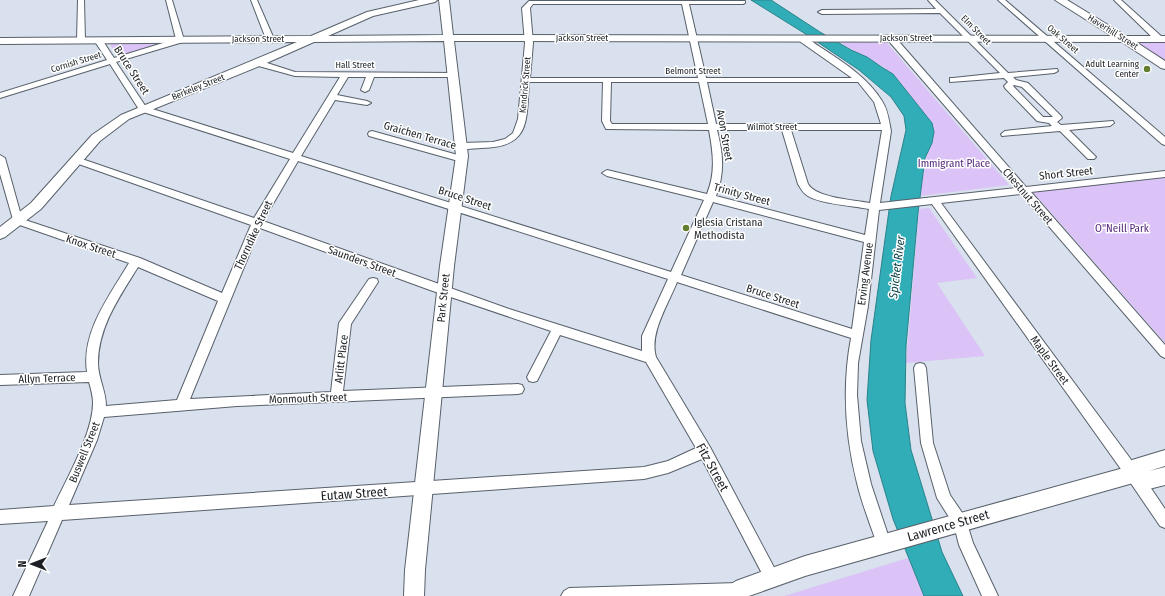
<svg xmlns="http://www.w3.org/2000/svg" width="1165" height="596" viewBox="0 0 1165 596" font-family="'Fira Sans Condensed',sans-serif">
<style>
.green{fill:#dbc2f7}
.water{fill:#30adb7;stroke:#2a838b}
.lines{fill:none;stroke-linecap:round;stroke-linejoin:round}
.street-casing{stroke:#58606a;stroke-width:2}
.secondary-casing{stroke:#58606a;stroke-width:2}
.street{fill:#fff;fill-rule:evenodd}
.secondary{fill:#fff;fill-rule:evenodd}
.poi-dot{fill:#647e31;stroke:#fff;stroke-width:1.5}
.labels{text-anchor:middle;stroke-width:3;stroke-linejoin:round;paint-order:stroke}
.far-street-label{font-size:9px;fill:#1c2024;stroke:#fff}
.far-poi-label{font-size:9px;fill:#1c2024;stroke:#fff;text-anchor:end}
.street-label{font-size:11px;fill:#1c2024;stroke:#fff}
.park-label{font-size:11px;fill:#552779;stroke:#fff}
.poi-label{font-size:11px;fill:#1c2024;stroke:#fff;text-anchor:start}
.water-label{font-size:12px;font-style:italic;fill:#033c41;stroke:#fff}
.near-street-label{font-size:13px;fill:#1c2024;stroke:#fff}
</style>
<rect width="100%" height="100%" fill="#d8e1ed"/>
<path class="green" d="M1131 39 1165 40V63Z
M839 42 887 43 1009 185 920 196C923 171 929 148 932 123 916 105 902 82 883 67 869 57 853 52 839 42Z
M110 44H157L120 56H117Z
M1165 178V343L1033 192Z
M929 208 977 278 937 283 985 356 906 363 919 209Z
M908 558 924 596H784Z"/>
<path class="water" d="M751 0H771L820 32 851 50 867 57 883 68 893 74 932 123 934 132 932 143 925 158 918 213 906 346 905 403 911 450 942 552 963 596H924L893 519 873 451 867 400 871 340 891 196 906 130 904 116 891 97 859 70 804 33Z"/>
<g class="lines">
<g class="street-casing">
<path id="street" d="M78 0H84L85 40 81 42 77 40Z
M166 0H172L184 40 183 42 116 62 146 107 293 153 340 77 295 76 255 65V61H261L295 72 457 73 458 75 454 77H374L369 90 365 92 361 90 366 77H348L337 95 367 101 371 103 367 105 335 100 301 156 671 272 704 200 607 176 602 173 607 170 707 194C716 172 713 152 709 130L606 129 602 121 603 82H529C526 122 531 147 481 148 474 148 462 151 458 146L462 143 493 142 505 139 513 133 518 119 525 43 522 8 529 1H745V3L743 4H689L706 78H852L798 40V36H801C808 38 814 43 820 47 843 62 868 78 882 101 888 110 889 121 891 131L880 203 1016 188 888 40V36H894L1026 187 1165 171V177L1031 192 1165 345V358L1161 356 1021 194 941 203 1138 469 1165 509V528L1160 526 1128 479 932 204 879 210 868 306 858 363 857 395 861 441 871 484 891 544 889 549 884 551 879 549 877 544C870 524 862 504 857 483 845 435 842 386 851 338L677 282C668 305 649 333 656 357L710 447 777 573 779 578 777 583 772 585 767 583 702 459 668 473 644 479 62 520 29 596H13L48 521 0 524V510L54 506C67 478 93 433 93 403 93 396 91 389 89 382L0 385V375L87 372C81 332 110 295 129 263L14 223 0 174V155L5 158 22 219 140 258 222 293 251 225 73 162 71 160 76 157 79 158 254 218 290 159 140 111 110 64 0 98V93L107 60 94 40 95 38H101L114 58 176 39ZM533 4H682L698 78H530L533 43 530 8ZM611 82H699L708 124H612L610 121ZM707 82H858L874 102 881 124H716ZM717 130H782L798 184C801 189 803 193 808 196 821 204 854 206 869 209L865 235 716 196C725 173 723 153 717 130ZM791 130H882L870 203C854 200 816 198 808 184ZM298 161 668 279 642 336V351L509 309 263 221ZM713 202 864 242 852 329 681 275ZM260 228 430 290 551 331 527 377 529 381 533 382 537 381 560 335 646 362 696 448 668 461 644 467 69 505 97 440 104 417 237 406 518 394 522 393 524 389 522 385 518 384 343 391 351 324 378 282 377 279 373 278 369 279 339 323 331 392 190 399ZM138 267 218 301 177 400 106 406C106 391 98 378 98 363 98 327 120 296 138 267Z
M251 0H257L274 39 273 41H270L266 39Z
M928 0H935L1008 73 1057 69 1058 71 1054 73 1013 77 1016 80 1028 83 1061 116 1062 118 1057 122 1061 125 1113 121 1114 123 1110 126 1069 130 1096 157 1094 159H1088L1060 131 1002 136 1001 134 1005 131 1052 126 1049 123 1037 121 1005 88 1004 86 1008 82 1004 78 950 82V78H953L1000 73 940 13 822 14 818 12 822 10 936 9ZM1014 85 1022 87 1053 117H1043L1013 86Z
M998 0H1005L1165 137V145L1162 144Z
M1114 0H1121L1161 36V40H1155Z
M372 131 465 157 467 159 462 162 369 136 368 134 369 132Z
M920 363 924 364 926 368 933 443 950 495 965 517 973 543 998 596H982L959 545 954 525 937 498 921 443 914 368 916 364Z
M738 583 743 586 747 596H561L564 591 569 588Z"/>
</g>
<g class="secondary-casing">
<path id="secondary" d="M419 0H437L435 2 373 16 328 36 443 35 439 0H449L453 35 1112 36 1055 0H1067L1126 36H1165V42H1136L1165 61V69L1161 68 1122 42 454 41 468 156 454 266 425 570 424 596H404L405 570 440 266 456 156 444 41 314 42 262 65 129 119 100 141 41 209 5 237 0 239V227L31 203 92 135 121 115 297 42 0 44V38L311 36 367 12Z
M1165 450V466L1149 471 1165 467V485L1149 489 1133 483 805 576 749 596H720L723 589 736 581 805 556 1127 467 1132 460Z"/>
</g>
<use href="#street" class="street"/>
<use href="#secondary" class="secondary"/>
</g>
<g class="poi-dot">
<circle cx="1147" cy="69" r="4"/>
<circle cx="686" cy="228" r="4"/>
</g>
<g class="labels">
<g class="far-street-label">
<text transform="translate(976 30) rotate(45)" y="3">Elm Street</text>
<text transform="translate(1113 32) rotate(32)" y="3">Haverhill Street</text>
<text x="582" y="41">Jackson Street</text>
<text x="906" y="41">Jackson Street</text>
<text x="258" y="42">Jackson Street</text>
<text transform="translate(1063 39) rotate(41)" y="3">Oak Street</text>
<text transform="translate(76 62) rotate(-17)" y="3">Cornish Street</text>
<text x="355" y="68">Hall Street</text>
<text x="693" y="74">Belmont Street</text>
<text transform="translate(525 85) rotate(-85)" y="3">Kendrick Street</text>
<text transform="translate(198 87) rotate(-22)" y="3">Berkeley Street</text>
<text x="772" y="130">Wilmot Street</text>
</g>
<g class="far-poi-label">
<text x="1139" y="67">Adult Learning<tspan x="1139" dy="10">Center</tspan></text>
</g>
<g class="street-label">
<text transform="translate(132 70) rotate(57)" y="4">Bruce Street</text>
<text transform="translate(420 135) rotate(16)" y="4">Graichen Terrace</text>
<text transform="translate(725 135) rotate(80)" y="4">Avon Street</text>
<text transform="translate(1066 173) rotate(-6)" y="4">Short Street</text>
<text transform="translate(742 194) rotate(15)" y="4">Trinity Street</text>
<text transform="translate(1028 196) rotate(49)" y="4">Chestnut Street</text>
<text transform="translate(465 198) rotate(18)" y="4">Bruce Street</text>
<text transform="translate(253 235) rotate(-65)" y="4">Thorndike Street</text>
<text transform="translate(91 246) rotate(18)" y="4">Knox Street</text>
<text transform="translate(362 261) rotate(20)" y="4">Saunders Street</text>
<text transform="translate(865 274) rotate(-83)" y="4">Erving Avenue</text>
<text transform="translate(773 296) rotate(18)" y="4">Bruce Street</text>
<text transform="translate(443 298) rotate(-84)" y="4">Park Street</text>
<text transform="translate(341 359) rotate(-83)" y="4">Arlitt Place</text>
<text transform="translate(1050 360) rotate(54)" y="4">Maple Street</text>
<text transform="translate(47 378) rotate(-2)" y="4">Allyn Terrace</text>
<text transform="translate(308 398) rotate(-2)" y="4">Monmouth Street</text>
<text transform="translate(84 452) rotate(-68)" y="4">Buswell Street</text>
</g>
<g class="park-label">
<text x="954" y="167">Immigrant Place</text>
<text x="1122" y="232">O"Neill Park</text>
</g>
<g class="poi-label">
<text x="694" y="226">Iglesia Cristana<tspan x="694" dy="13">Methodista</tspan></text>
</g>
<g class="water-label">
<text transform="translate(897 267) rotate(-83)" y="4">Spicket River</text>
</g>
<g class="near-street-label">
<text transform="translate(713 467) rotate(61)" y="5">Fitz Street</text>
<text transform="translate(354 493) rotate(-4)" y="5">Eutaw Street</text>
<text transform="translate(948 525) rotate(-16)" y="5">Lawrence Street</text>
</g>
</g>
<g transform="translate(32 564) rotate(270)" stroke="#ffffff" stroke-width="3" paint-order="stroke">
<path d="M0-3L7 15L0 10L-7 15Z" fill="#1c2024"/>
<text y="-6" font-size="11" font-weight="bold" text-anchor="middle" fill="#1c2024">N</text>
</g>
</svg>
